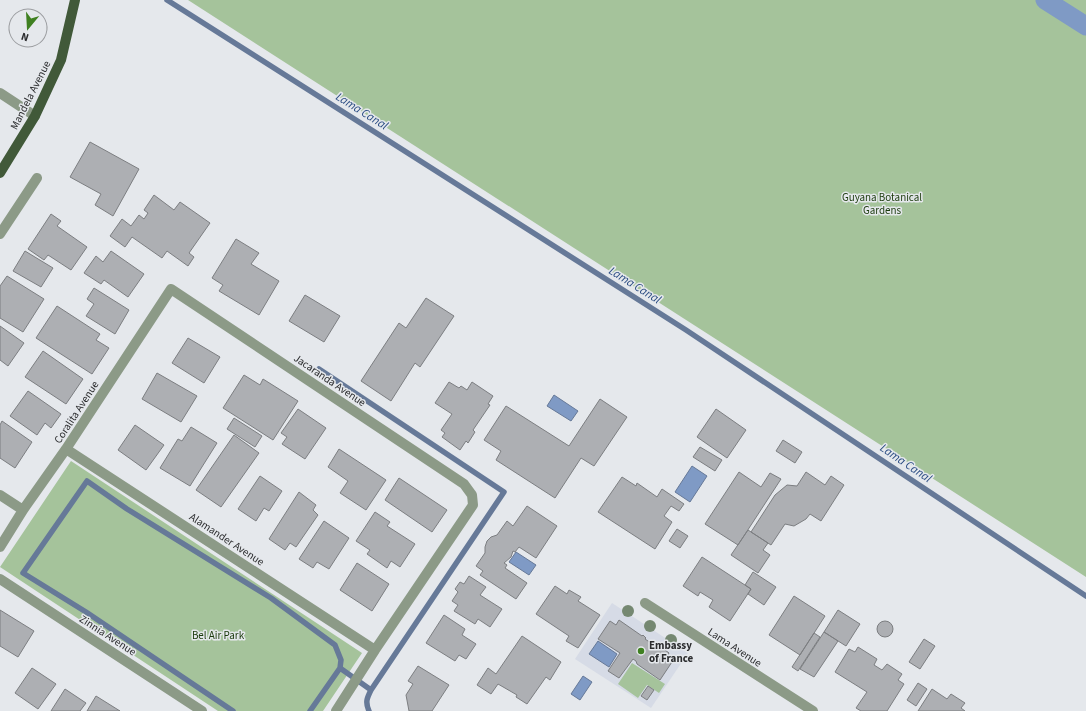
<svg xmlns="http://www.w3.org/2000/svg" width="1086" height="711" viewBox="0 0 1086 711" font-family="'Source Sans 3',sans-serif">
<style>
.built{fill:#d6dbe6}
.green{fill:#a5c39b}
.water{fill:#7f9ac5;stroke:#667998}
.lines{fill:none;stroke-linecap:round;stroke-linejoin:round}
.stream{stroke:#667998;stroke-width:5.5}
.canal{stroke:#7f9ac5;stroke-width:19}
.building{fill:#adafb3;stroke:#7c7e81}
.minor{stroke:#8c9a87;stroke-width:10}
.major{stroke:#415939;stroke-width:10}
.tree{fill:#758871}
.poi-dot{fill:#3f8021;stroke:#e5e8ec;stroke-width:1.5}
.labels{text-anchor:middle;stroke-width:3;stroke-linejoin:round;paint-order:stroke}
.street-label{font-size:11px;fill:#2b2c2e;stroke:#e5e8ec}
.park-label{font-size:11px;fill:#1a3a0c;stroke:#e5e8ec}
.poi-label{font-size:11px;font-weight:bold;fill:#2b2c2e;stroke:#e5e8ec;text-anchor:start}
.water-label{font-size:12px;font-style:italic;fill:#294b82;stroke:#e5e8ec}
</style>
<rect width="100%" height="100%" fill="#e5e8ec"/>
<path class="built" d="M612 603 688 653 651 708 575 659Z"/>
<path class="green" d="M188 0H1086V577Z
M71 461 362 653 323 711H218L0 567Z
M632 663 665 684 659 693 647 685 638 698 618 684Z"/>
<path class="water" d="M554 395 578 411 571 421 547 406Z
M692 466 707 476 690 502 675 492Z
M516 552 536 565 529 575 509 562Z
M598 641 617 654 609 667 589 654Z
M583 676 592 682 580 700 571 694Z"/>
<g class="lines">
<path class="stream" d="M167 0 686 330 1086 596
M319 369 504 492 371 690
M233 711 86 612 23 573 87 481 127 509 271 598 335 645 341 660 340 668
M310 711 340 668 371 690C367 698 365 702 369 711"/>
<path class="canal" d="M1045 0 1086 26"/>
</g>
<path class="building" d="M90 142 139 169 113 216 95 205 101 194 70 177Z
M154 195 174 210 180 202 210 223 189 253 194 257 188 266 167 251 162 258 132 237 125 247 110 236 122 219 131 226 139 215 144 219 148 213 144 210Z
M51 214 61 221 57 226 87 247 71 270 48 255 44 260 28 249Z
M236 239 259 253 251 264 279 281 259 315 219 291 223 285 212 278Z
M25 251 53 268 41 287 13 271Z
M111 251 144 274 128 297 104 280 101 284 84 273 96 256 103 262Z
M7 276 44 299 23 332 0 318V286Z
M94 288 129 310 115 334 86 316 94 304 87 299Z
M305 295 340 316 324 342 289 321Z
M426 298 454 316 420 367 415 363 391 401 361 381 399 323 406 328Z
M57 306 100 334 96 340 109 348 92 374 36 338Z
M0 326 24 343 8 366 0 360Z
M188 338 220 357 204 383 172 363Z
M43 351 83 379 66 404 25 377Z
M157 373 197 396 181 422 142 399Z
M244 375 260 385 263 379 298 401 273 440 223 408Z
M449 382 459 388 461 386 467 390 472 382 493 396 488 404 490 405 473 430 475 432 468 443 466 441 460 450 442 437 445 433 441 430 452 414 435 403Z
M28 391 61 414 51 428 45 423 37 435 10 416Z
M600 399 627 417 594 466 581 458 555 498 496 460 501 451 484 440 506 406 569 446Z
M298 409 326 428 305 459 282 444 287 437 281 433Z
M716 409 746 430 727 458 697 437Z
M234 418 262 436 255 447 227 429Z
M2 421 32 442 15 468 0 458V425Z
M135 425 164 445 146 470 118 450Z
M191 427 217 443 190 486 160 468 178 439 182 441Z
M234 435 259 453 221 507 196 490Z
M783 440 802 452 795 463 776 451Z
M700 447 722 460 715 471 693 457Z
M339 449 386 480 366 510 340 493 348 481 328 467Z
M739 472 761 487 770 473 781 479 738 545 705 524Z
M806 472 825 485 831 476 844 485 821 521 810 514 806 519 794 526 785 524 771 545 751 532 775 495 787 485 797 486Z
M260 476 282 491 269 511 264 508 256 521 238 509Z
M622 477 636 486 637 483 657 497 662 489 684 504 679 511 671 506 664 516 672 522 655 549 598 512Z
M399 478 447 510 432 532 385 500Z
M299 492 316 505 313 510 318 515 296 547 290 543 285 550 269 539Z
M527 506 557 526 536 558 519 547 515 552 513 551 511 557 504 563 507 565 505 568 527 583 516 599 480 575 483 571 476 566 485 553V547L487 541 491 537 497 535 507 521 513 526Z
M375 512 390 522 387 526 415 544 400 567 391 561 387 568 367 554 370 550 356 541Z
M324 521 349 538 329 569 317 562 313 568 299 559Z
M677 529 688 536 680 548 669 541Z
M748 530 768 543 763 550 770 555 758 573 731 555Z
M702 557 751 589 730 621 709 607 713 600 700 592 698 596 683 586Z
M357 563 389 584 372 611 340 590Z
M753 572 776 587 764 605 748 594 751 589 745 585Z
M469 576 486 587 480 595 502 609 490 627 478 619 475 624 454 611 458 605 452 601 458 592 455 589 460 582 464 584Z
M555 586 567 594 569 590 581 597 578 601 600 615 578 648 566 641 569 636 536 614Z
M794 596 825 616 800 655 769 635Z
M0 610 34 631 18 657 0 646Z
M838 610 860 624 846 646 824 632Z
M444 615 465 629 462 635 476 644 466 659 459 655 455 661 426 643Z
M619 620 642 636 643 635 646 638 645 639 660 649 661 647 669 653 666 658 672 662 660 680 637 664 636 661 633 659 619 678 608 671 620 653 598 639 610 621 616 625Z
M877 629a8 8 0 1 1 16 0a8 8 0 1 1-16 0Z
M824 632 838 641 814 677 800 669Z
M814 633 820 637 798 671 792 667Z
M522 636 561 662 550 680 546 677 527 704 516 697 517 695 498 684 491 694 477 685 488 668 496 674Z
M924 639 935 646 920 669 909 662Z
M858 647 877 659 874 665 882 670 887 664 902 674 898 680 904 684 887 711H861L856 708 867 692 835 672 849 649 855 652Z
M418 666 449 685 432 711H409L406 695 413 684 408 681Z
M32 668 56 684 38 709 15 693Z
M918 683 927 689 916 706 907 700Z
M648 686 654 690 647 700 641 696Z
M65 689 86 703 80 711H51Z
M932 689 947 699 951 694 965 703 961 708 965 711H918Z
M96 696 120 711H87Z"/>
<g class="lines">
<path class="minor" d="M0 93 35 116
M0 234 37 178
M66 449 375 650
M0 495 23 510
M0 547 23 510 66 449 171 289 464 484 472 495 473 505 375 650 336 711
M0 579 202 711
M645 603 813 711"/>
<path class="major" d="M0 173 35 116 61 60 75 0"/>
</g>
<g class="tree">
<circle cx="628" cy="611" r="6"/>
<circle cx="650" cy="626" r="6"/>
<circle cx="671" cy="640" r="6"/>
</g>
<circle class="poi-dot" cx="641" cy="651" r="4"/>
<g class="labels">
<g class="street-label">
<text transform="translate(30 95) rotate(-63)" y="4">Mandela Avenue</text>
<text transform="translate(330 380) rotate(34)" y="4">Jacaranda Avenue</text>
<text transform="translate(76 412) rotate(-57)" y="4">Coralita Avenue</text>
<text transform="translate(227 539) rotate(33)" y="4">Alamander Avenue</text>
<text transform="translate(108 635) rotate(33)" y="4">Zinnia Avenue</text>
<text transform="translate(735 647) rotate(33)" y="4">Lama Avenue</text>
</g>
<g class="park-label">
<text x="882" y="201">Guyana Botanical<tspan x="882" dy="13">Gardens</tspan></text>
<text x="218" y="639">Bel Air Park</text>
</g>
<g class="poi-label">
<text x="649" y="649">Embassy<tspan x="649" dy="13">of France</tspan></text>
</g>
<g class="water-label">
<text transform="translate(362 111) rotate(32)" y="4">Lama Canal</text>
<text transform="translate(635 285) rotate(32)" y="4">Lama Canal</text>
<text transform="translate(906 463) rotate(34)" y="4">Lama Canal</text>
</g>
</g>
<g transform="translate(28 28) rotate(198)"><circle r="19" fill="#e5e8ec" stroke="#9b9da0"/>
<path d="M0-3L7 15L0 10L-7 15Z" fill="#3f8021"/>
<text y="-6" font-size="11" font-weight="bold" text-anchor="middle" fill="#2b2c2e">N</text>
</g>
</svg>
